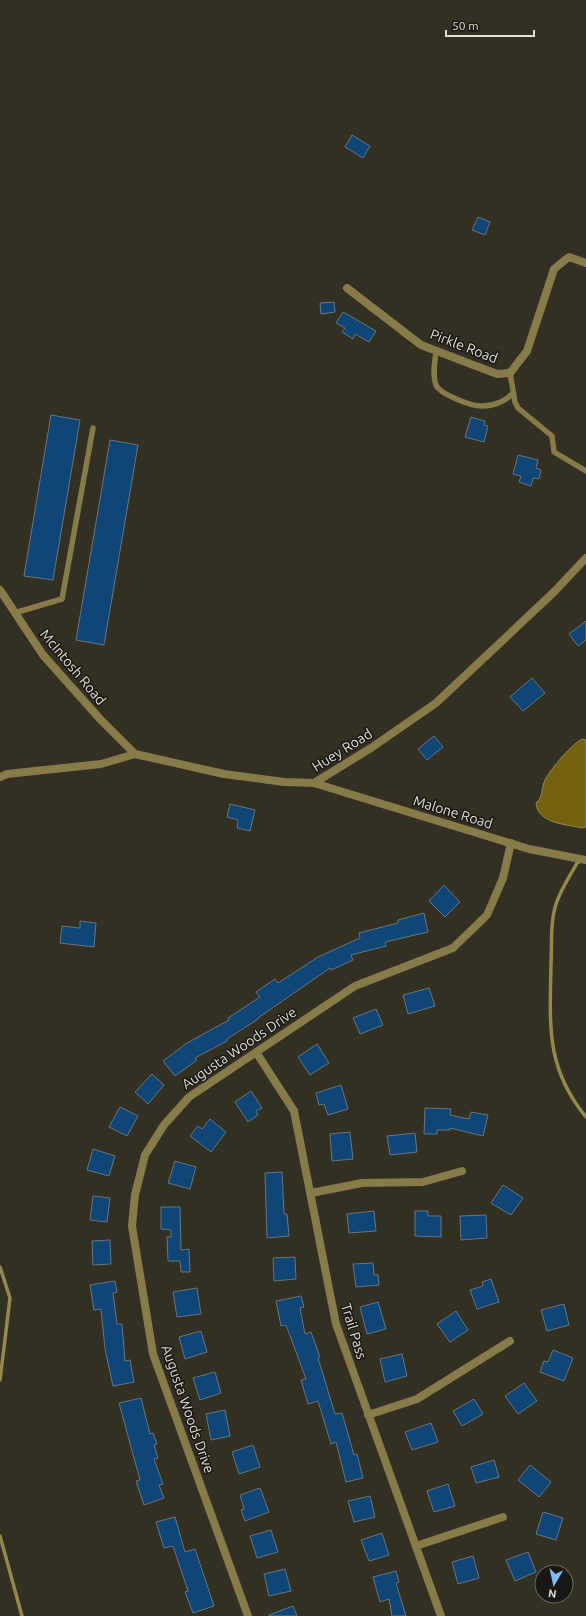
<svg xmlns="http://www.w3.org/2000/svg" width="586" height="1616" viewBox="0 0 586 1616" font-family="Ubuntu,sans-serif">
<style>
.water{fill:#736210;stroke:#94884c}
.lines{fill:none;stroke-linecap:round;stroke-linejoin:round}
.stream{stroke:#94884c;stroke-width:3.5}
.building{fill:#0f4675;stroke:#6b7680}
.service{stroke:#877b49;stroke-width:5.5}
.minor{stroke:#877b49;stroke-width:8}
.tertiary{stroke:#877b49;stroke-width:8}
.labels{text-anchor:middle;stroke-width:3;stroke-linejoin:round;paint-order:stroke}
.street-label{font-size:14px;fill:#e2e0d9;stroke:#181712}
</style>
<rect width="100%" height="100%" fill="#322f23"/>
<path class="water" d="M583 739 586 740V827L582 828C566 824 538 824 536 803 543 798 541 788 545 780 549 771 574 741 583 739Z"/>
<g class="lines">
<path class="stream" d="M581 861 577 863C570 876 561 889 556 904 550 923 552 944 551 964 550 1024 545 1067 586 1117
M0 1267 10 1298 0 1380
M0 1536 22 1616"/>
</g>
<path class="building" d="M352 135 370 146 363 158 345 147Z
M478 217 490 222 485 235 472 230Z
M334 302 335 312 321 314 320 303Z
M343 312 376 331 369 342 355 334 353 339 342 332 345 328 336 323Z
M51 415 80 420 53 580 24 576Z
M471 417 485 421 484 425 488 426 484 442 465 437Z
M110 440 138 445 104 645 76 640Z
M518 455 538 460 536 468 541 470 539 479 533 478 531 486 519 482 521 476 513 474Z
M586 621V640L578 646 569 634Z
M532 678 545 693 523 711 510 697Z
M434 736 443 747 427 760 418 749Z
M230 804 255 810 250 831 237 828 238 820 227 817Z
M444 885 460 902 445 917 429 901Z
M424 913 428 932 385 942 386 946 351 955 353 960 331 970 330 968 258 1018V1019L227 1039V1041L195 1058 197 1060 175 1076 163 1061 187 1043 229 1020 228 1018 260 997 256 992 275 979 278 983 318 957 360 938 359 933 398 923V920Z
M80 921 96 923 94 947 60 943 62 926 80 928Z
M429 988 435 1006 408 1014 403 995Z
M376 1009 383 1025 360 1034 353 1018Z
M317 1044 329 1063 310 1075 298 1057Z
M152 1074 164 1085 148 1104 135 1092Z
M341 1085 348 1109 328 1115 324 1104 319 1105 316 1093Z
M251 1091 262 1108 256 1111 258 1115 248 1122 235 1102Z
M120 1107 138 1116 127 1136 109 1127Z
M425 1108 451 1109 450 1115 469 1119 471 1112 488 1115 483 1136 450 1128V1130H437V1134H424Z
M210 1119 226 1132 211 1152 190 1136 198 1126 202 1129Z
M350 1132 353 1159 332 1161 330 1134Z
M415 1133 417 1152 390 1155 387 1136Z
M93 1149 115 1156 109 1176 87 1170Z
M175 1161 196 1167 190 1189 168 1183Z
M282 1172 284 1214H287L289 1236 267 1238 265 1173Z
M503 1185 523 1198 511 1215 491 1203Z
M93 1196 110 1198 107 1222 90 1220Z
M161 1207H180L181 1250 189 1249 190 1272H181L180 1261H168L167 1237H171V1230L161 1229Z
M374 1211 376 1231 349 1233 347 1214Z
M415 1211H428V1216H441V1237L415 1236Z
M486 1215 487 1238 461 1240 460 1216Z
M110 1240 111 1264 93 1265 92 1241Z
M295 1257 296 1279 274 1281 273 1258Z
M373 1263 374 1275H378L379 1285 356 1287 353 1264Z
M491 1279 499 1302 477 1309 470 1290 483 1286 482 1282Z
M115 1281 117 1292 113 1293 117 1324H122L125 1361 130 1360 134 1382 113 1386 105 1349 101 1309 94 1310 90 1285Z
M197 1288 201 1314 177 1317 173 1292Z
M301 1296 304 1307 300 1308 305 1334 311 1332 320 1357 318 1358 335 1414 342 1413 354 1455 357 1454 363 1478 346 1482 336 1442 331 1444 318 1401 308 1404 301 1380 306 1379 286 1325 281 1326 276 1301Z
M378 1302 386 1329 367 1334 360 1307Z
M564 1304 569 1325 547 1331 541 1310Z
M456 1311 468 1330 450 1342 437 1324Z
M201 1331 207 1352 185 1359 179 1337Z
M553 1350 573 1358 564 1381 540 1372 544 1361 548 1362Z
M402 1354 407 1376 385 1382 380 1359Z
M215 1372 221 1393 200 1400 193 1378Z
M524 1383 537 1401 518 1414 505 1396Z
M141 1398 150 1434 153 1433 157 1444 154 1445 158 1458 154 1459 163 1484 159 1485 164 1498 144 1505 136 1481 140 1480 119 1403Z
M474 1399 483 1414 462 1426 453 1411Z
M225 1410 230 1436 211 1440 206 1414Z
M431 1423 438 1442 412 1450 405 1432Z
M253 1445 260 1467 239 1474 232 1452Z
M494 1460 499 1477 476 1483 471 1467Z
M530 1465 551 1482 539 1497 518 1480Z
M448 1484 455 1506 434 1512 427 1491Z
M260 1488 269 1512 245 1521 241 1510 244 1509 240 1495Z
M370 1496 375 1517 354 1522 348 1501Z
M543 1512 563 1518 556 1540 536 1534Z
M175 1517 185 1552 195 1549 214 1606 193 1613 185 1592 188 1591 173 1546 164 1548 156 1522Z
M271 1530 278 1552 257 1558 250 1536Z
M382 1533 389 1555 369 1561 361 1540Z
M528 1552 536 1572 515 1581 506 1560Z
M473 1556 479 1578 458 1584 452 1562Z
M285 1569 291 1591 269 1596 264 1574Z
M396 1571 399 1582 396 1583 406 1616H392L389 1599 380 1602 373 1577Z
M293 1606 297 1616H269V1615Z"/>
<g class="lines">
<path class="service" d="M436 351C435 362 432 374 436 385 440 394 472 407 483 406 494 406 506 401 513 393
M510 373 515 402 518 408 552 436 554 452 586 471
M14 613 62 599 93 428"/>
<path class="minor" d="M347 288 421 345 497 374 510 373 527 351 554 269 569 257 586 263
M0 777 7 774 101 764 135 754
M314 783 371 748 436 703 554 592 586 558
M256 1052 294 1111 336 1324 441 1616
M311 1193 362 1183 423 1182 462 1171
M368 1415 417 1399 510 1341
M416 1546 503 1517
M248 1616 153 1354 132 1226 135 1195 145 1155 164 1125 189 1097 355 986 453 948 487 915 503 878 511 843"/>
<path class="tertiary" d="M0 590 43 655 100 719 135 754 224 774 284 782 314 783 529 849 586 860"/>
</g>
<g class="labels">
<g class="street-label">
<text transform="translate(464 346) rotate(21)" y="5">Pirkle Road</text>
<text transform="translate(73 667) rotate(50)" y="5">McIntosh Road</text>
<text transform="translate(342 750) rotate(-32)" y="5">Huey Road</text>
<text transform="translate(453 812) rotate(17)" y="5">Malone Road</text>
<text transform="translate(239 1048) rotate(-34)" y="5">Augusta Woods Drive</text>
<text transform="translate(354 1331) rotate(73)" y="5">Trail Pass</text>
<text transform="translate(188 1409) rotate(71)" y="5">Augusta Woods Drive</text>
</g>
</g>
<g transform="translate(554 1584) rotate(189)"><circle r="19" fill="#181712" stroke="#696762"/>
<path d="M0-3L7 15L0 10L-7 15Z" fill="#80bdfa"/>
<text y="-6" font-size="11" font-weight="bold" text-anchor="middle" fill="#e2e0d9">N</text>
</g>
<path d="M446 30v6h88v-6" fill="none" stroke="#e2e0d9" stroke-width="2"/>
<text x="452" y="30" font-size="12" fill="#e2e0d9" stroke="#181712" stroke-width="3" paint-order="stroke">50 m</text>
</svg>
